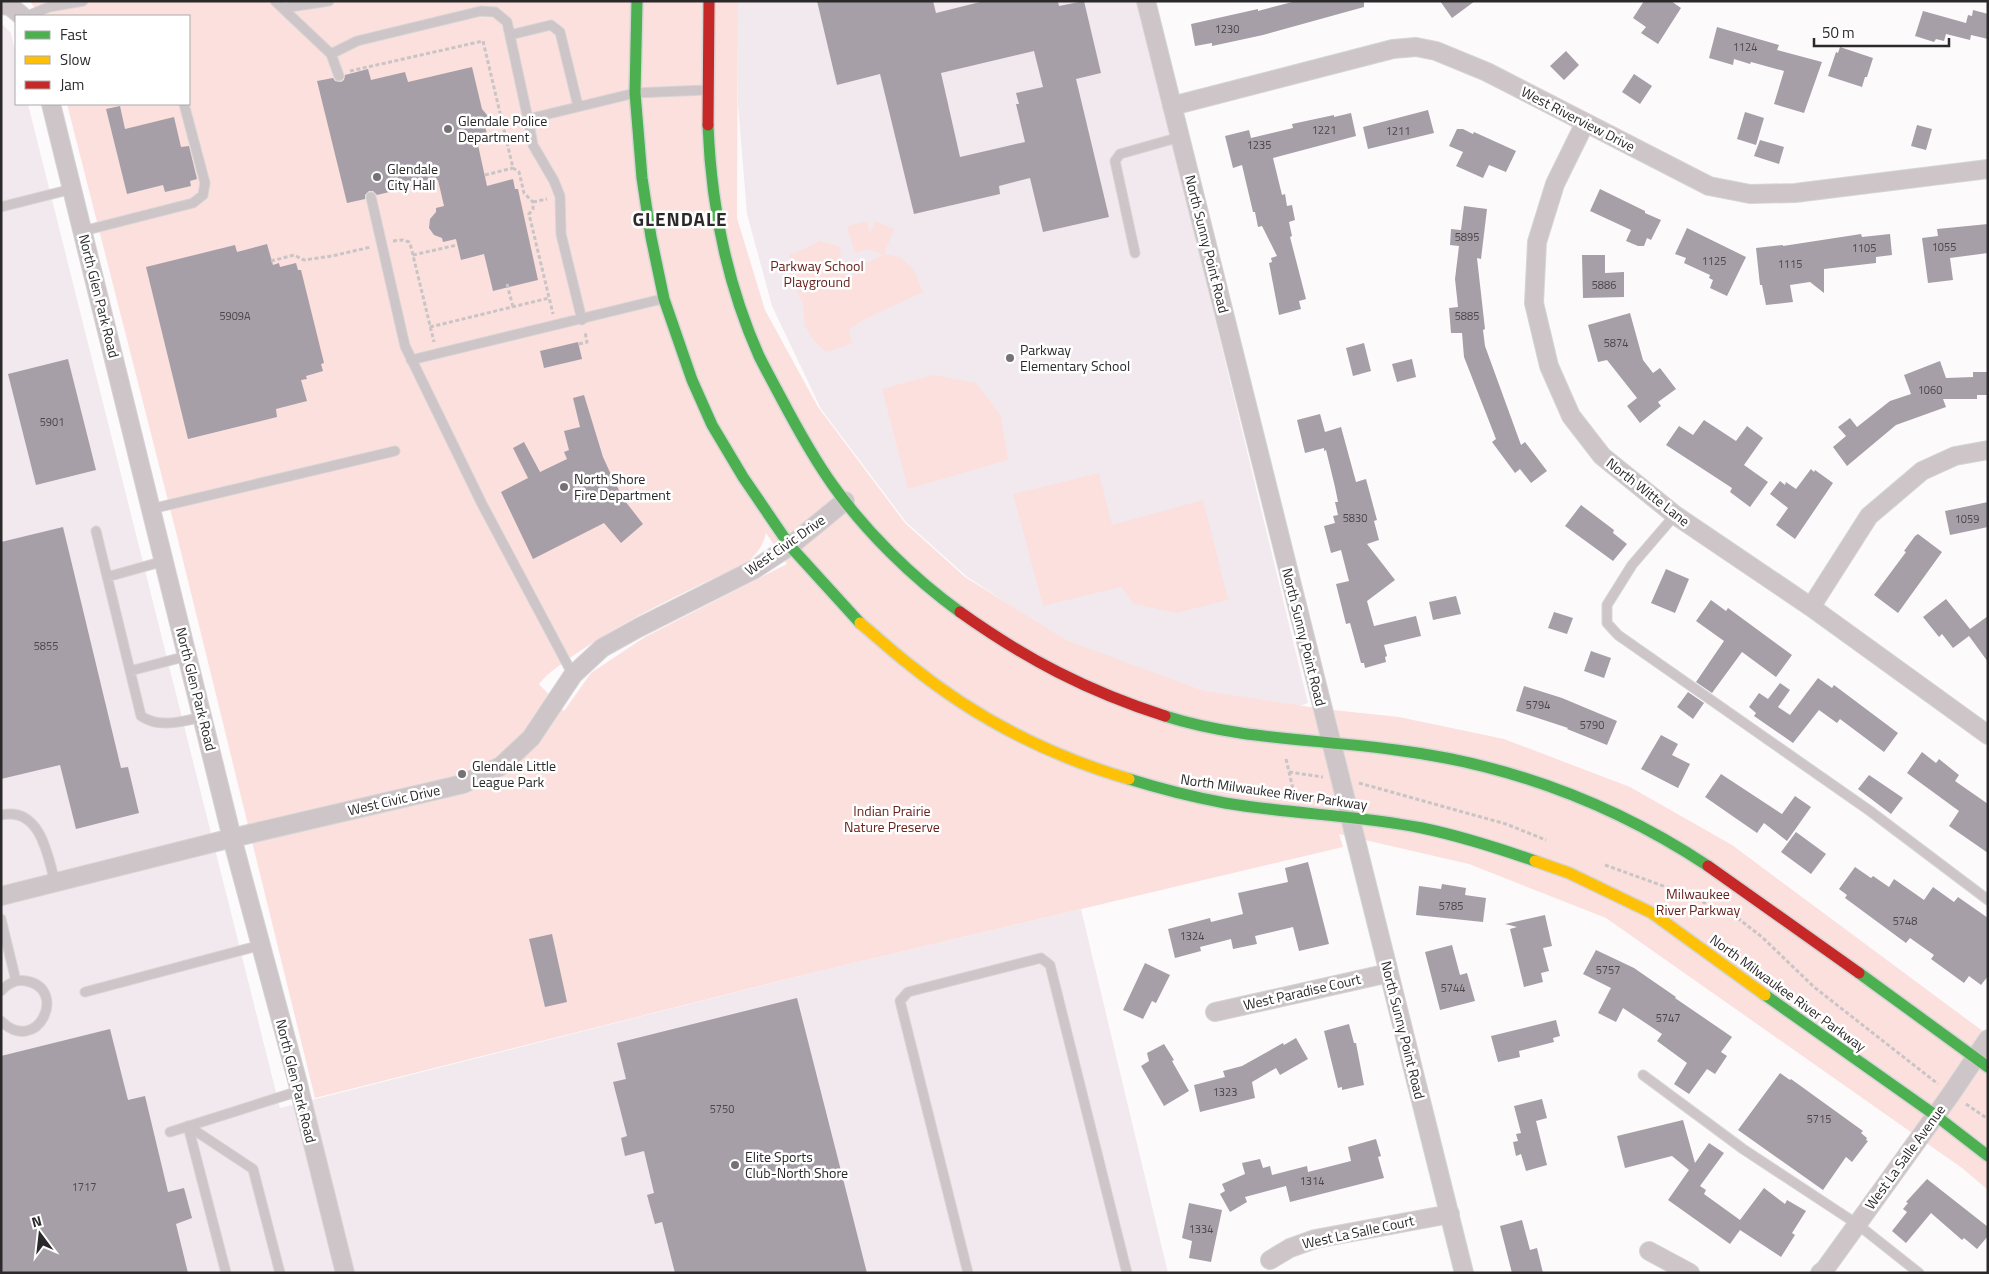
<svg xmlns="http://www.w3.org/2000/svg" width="1989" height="1274" viewBox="0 0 1989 1274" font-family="'Titillium Web',sans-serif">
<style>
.built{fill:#f2e9ee}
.green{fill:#fbe0dd;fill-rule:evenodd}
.building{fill:#a69fa7;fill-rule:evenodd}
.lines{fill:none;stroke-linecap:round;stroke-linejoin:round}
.lane-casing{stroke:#d6d5d6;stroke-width:11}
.street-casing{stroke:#d6d5d6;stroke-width:20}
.fast-casing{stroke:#d6d5d6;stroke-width:14}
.slow-casing{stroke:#d6d5d6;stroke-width:14}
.jam-casing{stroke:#d6d5d6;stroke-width:14}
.path{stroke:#c9c4c6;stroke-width:3;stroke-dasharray:4 2.5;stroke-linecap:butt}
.lane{stroke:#cdc5c7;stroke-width:9}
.street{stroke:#cdc5c7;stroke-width:18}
.fast{stroke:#4caf50;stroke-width:11}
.slow{stroke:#ffc107;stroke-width:11}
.jam{stroke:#c62828;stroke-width:11}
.poi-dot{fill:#747274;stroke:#fff;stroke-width:2}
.labels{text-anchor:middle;stroke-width:5;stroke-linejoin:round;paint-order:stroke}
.number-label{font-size:11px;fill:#4a4649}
.street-label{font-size:14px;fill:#2b292a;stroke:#fff}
.poi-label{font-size:14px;fill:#2b292a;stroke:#fff;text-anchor:start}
.park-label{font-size:14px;fill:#68231e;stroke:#fff}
.district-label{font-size:19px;font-weight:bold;letter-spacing:1px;fill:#2b292a;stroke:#fff}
</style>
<rect width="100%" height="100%" fill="#fdfafc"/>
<path class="built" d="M738 1H1138L1308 703 1297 707 1204 693 1064 641 966 576 906 522 821 409 772 306 747 214 738 105Z
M1 23 11 33 16 55V104H28L280 1108 816 972 1081 909 1168 1273H1Z"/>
<path class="green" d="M30 1H738L737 218 765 310 818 407 905 523 965 577 1066 640 1204 691 1323 709 1399 717 1504 739 1630 787 1732 845 1988 1035V1190L1962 1168 1606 918 1469 864 1339 834 1343 847 816 972 315 1098 177 536 67 104H189V16H40ZM766 533 787 564 645 637 591 673 564 711 539 684C548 672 562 664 574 655 628 618 688 590 747 563 757 553 763 546 766 533Z
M867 221 870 233 875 221 894 229 884 254 900 257 914 270 923 292 863 320 849 329 852 344 826 352 814 341 805 326 803 303 793 284 788 269 790 255 820 241 840 247 841 260 851 280 856 268 883 255 869 249 855 253 847 226Z
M933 375 976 383 1001 416 1008 460 908 489 882 389Z
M1099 473 1112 525 1203 500 1228 600 1177 613 1134 604 1121 587 1043 606 1013 494Z"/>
<path class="building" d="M817 1H933L936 13 984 1H1058L1059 6 1084 1 1101 73 1076 79 1109 217 1043 232 1030 178 999 186 1000 194 914 214 880 74 837 85ZM1034 51 1043 87 1016 93 1019 104H1016L1025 142 960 157 941 73Z
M1296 1H1364V7L1263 35 1212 46V43L1195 46 1191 24 1258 9V11Z
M1440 1H1475L1452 18Z
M1644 1H1671L1681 8 1658 44 1641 33 1646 27 1633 18Z
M1973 10 1988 14V39L1971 35 1970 40 1946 34 1944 41 1936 39 1934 42 1915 36 1923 11 1966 23 1968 15 1972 16Z
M1717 27 1779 45 1777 50 1822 62 1804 113 1774 104 1784 71 1751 62 1750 64 1734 59 1733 65 1709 58Z
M1840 47 1873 58 1867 77H1865L1862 87 1828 76 1836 52 1838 53Z
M1566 51 1579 65 1564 80 1550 66Z
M472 67 482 109 492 121 485 127 488 137 478 145 487 186 513 179 515 189H518L538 280 493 291 484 254 461 260 456 239 443 242 442 238 434 235 429 228 430 219 436 212V208L444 206 438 180 377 195 373 191H369L365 195V199L347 203 317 81 333 78 335 81 341 82 344 80 345 75 368 69 371 80 405 72 408 82Z
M1634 74 1652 86 1640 104 1622 92Z
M120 106 125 129 174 117 181 147 189 146 197 179 190 181 191 186 165 192 163 185 127 194 106 109Z
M1428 110 1434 133 1368 149 1363 127Z
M1745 112 1764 118 1756 145 1737 139Z
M1351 113 1356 136 1273 158 1282 195 1285 194 1287 206 1292 205 1295 220 1289 222 1292 236 1290 237 1306 299 1299 301 1301 309 1279 315 1269 263 1272 262 1271 258 1277 256 1262 226 1258 227 1255 212H1253L1242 165 1233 168 1225 136 1249 130 1251 138 1293 128 1292 124 1334 115V117Z
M1917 125 1932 129 1926 150 1911 146Z
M1457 129H1463L1473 134 1474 132 1516 151 1506 172 1489 165 1483 178 1456 166 1463 152 1449 146Z
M1760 140 1784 147 1779 164 1754 156Z
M1600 189 1645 211V213L1661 220 1651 240 1647 238 1644 246H1638L1626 241 1631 230 1590 211Z
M1464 206 1487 209 1481 259 1477 258 1485 329 1483 330 1485 346 1521 445 1525 442 1547 471 1531 483 1520 469 1515 473 1492 442 1496 439 1464 357 1462 333H1451L1449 308 1458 307 1455 279 1459 246 1450 245 1451 229 1461 230Z
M1988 224V253L1950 258 1953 280 1928 283 1922 238 1938 236 1937 229Z
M1687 228 1746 257 1727 296 1710 288 1713 280 1709 278 1710 275 1684 263 1686 258 1675 254Z
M1861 234 1862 237 1890 234 1892 255 1876 257V263L1824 269V293L1810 282 1790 285 1793 302 1766 305 1762 285H1760L1756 248 1783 245V246Z
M267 244 273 265 279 263 280 267 296 263 298 270H301L324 363 321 364 323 371 306 376 307 379 301 380 307 401 276 409 277 417 188 439 146 267 235 245 237 252Z
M1582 255H1605V273L1624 272V297L1583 298Z
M1630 313 1643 360 1653 373 1660 368 1676 389 1658 402 1661 406 1640 423 1627 406 1637 398 1607 360 1598 362 1588 325Z
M578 342 582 359 544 368 540 351Z
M1364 343 1371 371 1353 376 1346 348Z
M68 359 96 470 36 485 8 374Z
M1412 359 1416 377 1397 382 1392 364Z
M1940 361 1946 378 1973 377V372H1988V395H1977V399H1943L1946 407 1896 425 1847 466 1833 447 1846 436 1838 427 1850 418 1857 427 1890 401 1911 394 1904 375Z
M584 395 603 457 614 481 625 501 643 524 621 543 604 523 533 559 501 492 528 478 513 448 524 442 540 472 567 459 564 452 569 450 564 431 580 427 573 398Z
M1320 414 1325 432 1341 427 1356 482 1366 479 1377 520 1374 521 1379 540 1367 544 1395 580 1367 601 1374 626 1416 616 1421 636 1384 645 1387 656 1385 657 1386 662 1365 668 1364 663H1361L1350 623 1346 624 1336 584 1349 581 1341 550 1331 553 1324 526 1335 523 1333 516 1338 515 1335 502H1338L1335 487 1326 450 1324 451V448L1305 453 1297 420Z
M1704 420 1736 441 1747 426 1763 438 1744 465 1768 482 1750 507 1730 492 1732 488 1666 445 1679 426 1693 435Z
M1811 469 1814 472 1815 470 1833 483 1795 539 1776 525 1788 508 1770 494 1780 481 1785 485 1786 482 1796 489Z
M1988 502V527L1950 535 1945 511Z
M1581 505 1614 530 1613 533 1627 544 1613 561 1565 526Z
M63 527 121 768 128 767 139 813 76 829 60 765 1 779V542Z
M1918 534 1942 552 1898 613 1874 595 1906 552 1904 551 1915 536Z
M1666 569 1689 579 1675 613 1651 603Z
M1456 596 1461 614 1433 620 1429 602Z
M1946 599 1970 629 1988 616V662L1969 636 1953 648 1942 634 1939 637 1923 617Z
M1711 600 1726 611 1728 608 1792 655 1776 677 1742 652 1712 693 1696 682 1724 641 1696 621Z
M1554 612 1573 618 1567 634 1548 628Z
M1591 651 1611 658 1604 678 1584 671Z
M1818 678 1832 688 1834 685 1898 733 1884 752 1840 719 1837 723 1819 710 1793 743 1754 716 1756 713 1749 707 1759 693 1768 699 1780 683 1790 690 1778 707 1790 715Z
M1524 686 1562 698 1617 721 1607 745 1567 729 1568 728 1516 711Z
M1688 692 1704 703 1693 719 1677 707Z
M1661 735 1678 744 1672 755 1690 764 1678 788 1641 769Z
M1922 752 1936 763 1939 759 1959 775 1955 781 1988 804V853L1949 826 1959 811 1907 773Z
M1721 774 1782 814 1795 796 1811 807 1787 841 1764 823 1757 833 1705 797Z
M1869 775 1903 798 1891 814 1858 789Z
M1796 832 1826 854 1811 874 1781 852Z
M1308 862 1329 944 1299 951 1293 927 1255 936 1257 944 1233 949 1231 939 1200 947 1201 951 1175 958 1168 929 1210 918 1211 922 1243 914 1238 893 1288 882 1285 868Z
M1855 867 1871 878 1873 876 1889 887 1894 879 1924 900 1933 887 1954 902 1958 897 1988 918V976L1981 985 1969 976 1964 983 1931 959 1934 955 1910 938 1906 943 1845 898 1847 895 1839 889Z
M1442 884 1466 888 1465 895 1486 898 1483 922 1416 915 1419 886 1441 889Z
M1545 915 1552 946 1543 948 1549 971 1541 973 1543 982 1524 987 1510 929 1517 927 1505 924Z
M552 934 567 1002 545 1007 529 939Z
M1452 945 1460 975 1467 973 1475 1001 1440 1010 1425 952Z
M1596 950 1634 968 1676 997 1675 998 1732 1037 1721 1052 1727 1056 1715 1074 1707 1069 1689 1094 1674 1084 1687 1063 1657 1041 1662 1034 1623 1008 1616 1022 1598 1013 1611 988 1583 974Z
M1145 963 1170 975 1156 1003 1152 1001 1143 1019 1123 1010Z
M797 998 867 1273H675L662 1222 655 1224 647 1195 654 1193 644 1151 625 1156 621 1138 627 1136 613 1082 626 1079 617 1043Z
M1556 1020 1560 1036 1553 1038 1554 1042 1519 1051 1520 1057 1498 1062 1491 1036Z
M1349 1024 1354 1043H1356L1364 1085 1342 1090V1087L1338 1088 1324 1031Z
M110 1029 128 1100 145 1096 168 1192 184 1188 192 1218 176 1224 188 1273H1V1056Z
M1296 1038 1308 1059 1280 1075 1276 1068 1252 1082 1255 1098 1200 1112 1194 1085 1225 1077 1223 1071 1242 1066 1283 1043 1284 1045Z
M1164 1044 1174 1060 1172 1061 1189 1091 1164 1106 1141 1066 1149 1061 1147 1053Z
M1780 1073 1790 1080 1791 1079 1863 1131 1861 1133 1867 1138 1866 1140 1868 1141 1852 1162 1846 1157 1823 1190 1738 1130Z
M1542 1099 1547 1118 1536 1121 1547 1165 1526 1171 1521 1154 1516 1156 1513 1142 1518 1141 1516 1134 1521 1133 1514 1106Z
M1683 1120 1695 1163 1709 1143 1724 1153 1700 1186 1706 1190 1704 1194 1740 1220 1764 1188 1785 1204 1787 1200 1806 1211 1792 1233 1795 1235 1781 1257 1740 1230 1730 1244 1668 1200 1689 1170 1672 1156 1625 1168 1617 1136Z
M1376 1139 1381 1156 1378 1157 1384 1178 1290 1202 1286 1186 1245 1197 1247 1202 1230 1212 1220 1194 1225 1191 1222 1184 1245 1174 1242 1163 1260 1159 1263 1168 1270 1166 1272 1175 1307 1166 1308 1172 1351 1161 1348 1147Z
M1927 1179 1988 1227V1236L1977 1249 1964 1238 1962 1240 1931 1213 1906 1243 1892 1231 1907 1212 1903 1209 1908 1203 1906 1202Z
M1189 1203 1222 1210 1211 1262 1189 1258 1192 1241 1182 1238Z
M1522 1220 1530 1250 1537 1248 1543 1273H1512L1500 1226Z"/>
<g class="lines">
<g class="lane-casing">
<path id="lane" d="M275 1 331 54
M283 8 329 1
M27 16 49 7 83 1
M510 35 551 25 560 32 578 106
M339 76 331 54 357 41 481 11 495 12 507 22 528 119 635 93 706 90
M528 119 533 145 554 181 560 196 561 234 582 320
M371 197 405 346 482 504 573 675
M1 207 72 189
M83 231 193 203 203 195 205 183 184 104
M1135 253 1115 161 1120 154 1180 137
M411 360 662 299
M151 509 395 451
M1675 515 1632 565 1607 605V623L1618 635 1870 811 1988 900
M96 531 141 716C160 729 182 721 203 717
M107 577 164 561
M130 671 187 656
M1 815C40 806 48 855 55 883
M1 919 16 981
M1 991C7 984 16 979 26 981 69 988 38 1057 1 1021
M85 992 261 945
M1643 1075 1743 1149 1857 1224 1919 1273
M188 1126 253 1169 280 1273
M188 1126 226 1273
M170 1132 299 1091
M968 1273 900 1001 908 992 1041 958 1050 965 1127 1273"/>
</g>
<g class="street-casing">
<path id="street" d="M1146 1 1464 1273
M1 5 10 6 22 16
M51 104 232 838 296 1076 345 1273
M1172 106 1393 49 1416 47 1436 51 1487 72 1709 186 1750 194 1795 193 1988 169
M1585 123 1555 184 1537 242 1534 303 1549 366 1571 416 1602 456 1675 515 1811 607 1988 735
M1811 607 1869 516 1922 471 1955 456 1988 450
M1 896 232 838 463 784 501 766 531 738 573 675 602 648 638 628 755 569 790 546 845 501
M1215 1012 1389 973
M1649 1251 1690 1273
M1270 1260 1290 1248 1315 1239 1450 1214
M1820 1273 1825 1269 1951 1094 1988 1039"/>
</g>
<g class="fast-casing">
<path id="fast" d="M637 1 635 93 642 178 651 237 664 299 692 380 712 425 743 477 790 546 860 623
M708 125C711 204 727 284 759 356 768 374 778 392 787 409 801 435 815 460 832 484 865 531 913 578 960 612
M1165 716C1240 740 1318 739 1396 750 1508 764 1614 804 1708 866
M1129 779C1161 789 1193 797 1225 803 1290 814 1357 815 1422 828 1460 836 1498 848 1535 861
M1859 973 1988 1067
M1765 995 1935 1115 1988 1156"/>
</g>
<g class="slow-casing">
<path id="slow" d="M860 623C877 637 893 652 910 665 974 717 1050 756 1129 779
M1535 861 1569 873 1652 913 1765 995"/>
</g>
<g class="jam-casing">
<path id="jam" d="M708 125 709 1
M960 612C1026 659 1087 691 1165 716
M1708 866 1859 973"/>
</g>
<path class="path" d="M350 71 483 41 513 168 519 172 524 193 533 202V209L529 214 553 314
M485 175 513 168
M533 202 547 199
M393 241 403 240 409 242 411 247 434 342
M413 255 457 245
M271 261 294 255 304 260 332 256 371 247
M507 284 513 307
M430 327 549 298
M579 344 587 342 585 332
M1286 759 1293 789
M1289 772 1323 777
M1359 783 1506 824 1546 840
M1605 865 1680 892 1735 916 1762 937 1814 987 1938 1084
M1966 1104 1988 1119"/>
<use href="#lane" class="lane"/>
<use href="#street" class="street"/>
<use href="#fast" class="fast"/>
<use href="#slow" class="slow"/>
<use href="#jam" class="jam"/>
</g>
<g class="poi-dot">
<circle cx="448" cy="129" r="5"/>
<circle cx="377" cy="177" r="5"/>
<circle cx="1010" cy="358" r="5"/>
<circle cx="564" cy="487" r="5"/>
<circle cx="462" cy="774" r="5"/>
<circle cx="735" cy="1165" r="5"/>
</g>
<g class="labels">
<g class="number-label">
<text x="1227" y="33">1230</text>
<text x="1745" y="51">1124</text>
<text x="1324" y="134">1221</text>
<text x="1398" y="135">1211</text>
<text x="1259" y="149">1235</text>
<text x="1467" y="241">5895</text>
<text x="1944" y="251">1055</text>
<text x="1864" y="252">1105</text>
<text x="1714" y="265">1125</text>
<text x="1790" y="268">1115</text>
<text x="1604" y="289">5886</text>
<text x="235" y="320">5909A</text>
<text x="1467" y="320">5885</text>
<text x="1616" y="347">5874</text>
<text x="1930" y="394">1060</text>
<text x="52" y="426">5901</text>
<text x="1355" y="522">5830</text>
<text x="1967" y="523">1059</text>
<text x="46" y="650">5855</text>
<text x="1538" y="709">5794</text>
<text x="1592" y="729">5790</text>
<text x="1451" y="910">5785</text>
<text x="1905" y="925">5748</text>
<text x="1192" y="940">1324</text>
<text x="1608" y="974">5757</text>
<text x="1453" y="992">5744</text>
<text x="1668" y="1022">5747</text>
<text x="1225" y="1096">1323</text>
<text x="722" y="1113">5750</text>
<text x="1819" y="1123">5715</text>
<text x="1312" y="1185">1314</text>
<text x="84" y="1191">1717</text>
<text x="1201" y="1233">1334</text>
</g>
<g class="street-label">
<text transform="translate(1578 119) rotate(27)" y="5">West Riverview Drive</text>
<text transform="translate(1207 244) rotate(76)" y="5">North Sunny Point Road</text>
<text transform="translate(99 296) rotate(76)" y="5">North Glen Park Road</text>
<text transform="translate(1648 492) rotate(38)" y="5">North Witte Lane</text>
<text transform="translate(785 545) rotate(-35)" y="5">West Civic Drive</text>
<text transform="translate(1304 637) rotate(76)" y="5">North Sunny Point Road</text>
<text transform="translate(196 689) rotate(76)" y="5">North Glen Park Road</text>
<text transform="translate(1274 792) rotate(8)" y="5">North Milwaukee River Parkway</text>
<text transform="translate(394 800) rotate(-13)" y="5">West Civic Drive</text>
<text transform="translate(1302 992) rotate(-13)" y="5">West Paradise Court</text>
<text transform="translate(1788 993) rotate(36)" y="5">North Milwaukee River Parkway</text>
<text transform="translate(1403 1030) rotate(76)" y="5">North Sunny Point Road</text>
<text transform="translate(296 1081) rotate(76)" y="5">North Glen Park Road</text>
<text transform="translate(1905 1157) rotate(-54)" y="5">West La Salle Avenue</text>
<text transform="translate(1358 1232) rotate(-12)" y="5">West La Salle Court</text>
</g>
<g class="poi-label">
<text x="458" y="126">Glendale Police<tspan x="458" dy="16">Department</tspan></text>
<text x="387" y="174">Glendale<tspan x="387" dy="16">City Hall</tspan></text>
<text x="1020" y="355">Parkway<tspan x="1020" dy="16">Elementary School</tspan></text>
<text x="574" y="484">North Shore<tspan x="574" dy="16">Fire Department</tspan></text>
<text x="472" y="771">Glendale Little<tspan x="472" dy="16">League Park</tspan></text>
<text x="745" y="1162">Elite Sports<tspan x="745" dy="16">Club-North Shore</tspan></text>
</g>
<g class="park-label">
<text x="817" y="271">Parkway School<tspan x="817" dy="16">Playground</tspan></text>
<text x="892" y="816">Indian Prairie<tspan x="892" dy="16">Nature Preserve</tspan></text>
<text x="1698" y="899">Milwaukee<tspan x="1698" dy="16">River Parkway</tspan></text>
</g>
<g class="district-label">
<text x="680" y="226">GLENDALE</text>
</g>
</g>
<rect width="1989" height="1274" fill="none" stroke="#2b292a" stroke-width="5"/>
<rect x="15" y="15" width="175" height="90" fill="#ffffff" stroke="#aaa9aa"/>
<rect x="25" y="31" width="25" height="8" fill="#4caf50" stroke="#aaa9aa"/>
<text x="60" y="40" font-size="15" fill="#2b292a">Fast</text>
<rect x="25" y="56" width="25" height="8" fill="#ffc107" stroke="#aaa9aa"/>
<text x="60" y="65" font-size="15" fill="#2b292a">Slow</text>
<rect x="25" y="81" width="25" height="8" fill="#c62828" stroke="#aaa9aa"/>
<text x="60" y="90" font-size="15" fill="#2b292a">Jam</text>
<g transform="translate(40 1234) rotate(345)" stroke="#ffffff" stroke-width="4" paint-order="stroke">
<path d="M0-4L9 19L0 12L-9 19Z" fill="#2b292a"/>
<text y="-8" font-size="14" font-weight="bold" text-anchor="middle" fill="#2b292a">N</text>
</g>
<path d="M1814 38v8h135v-8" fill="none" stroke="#2b292a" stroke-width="2.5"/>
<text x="1822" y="38" font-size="15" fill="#2b292a" stroke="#ffffff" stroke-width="4" paint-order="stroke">50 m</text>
</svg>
